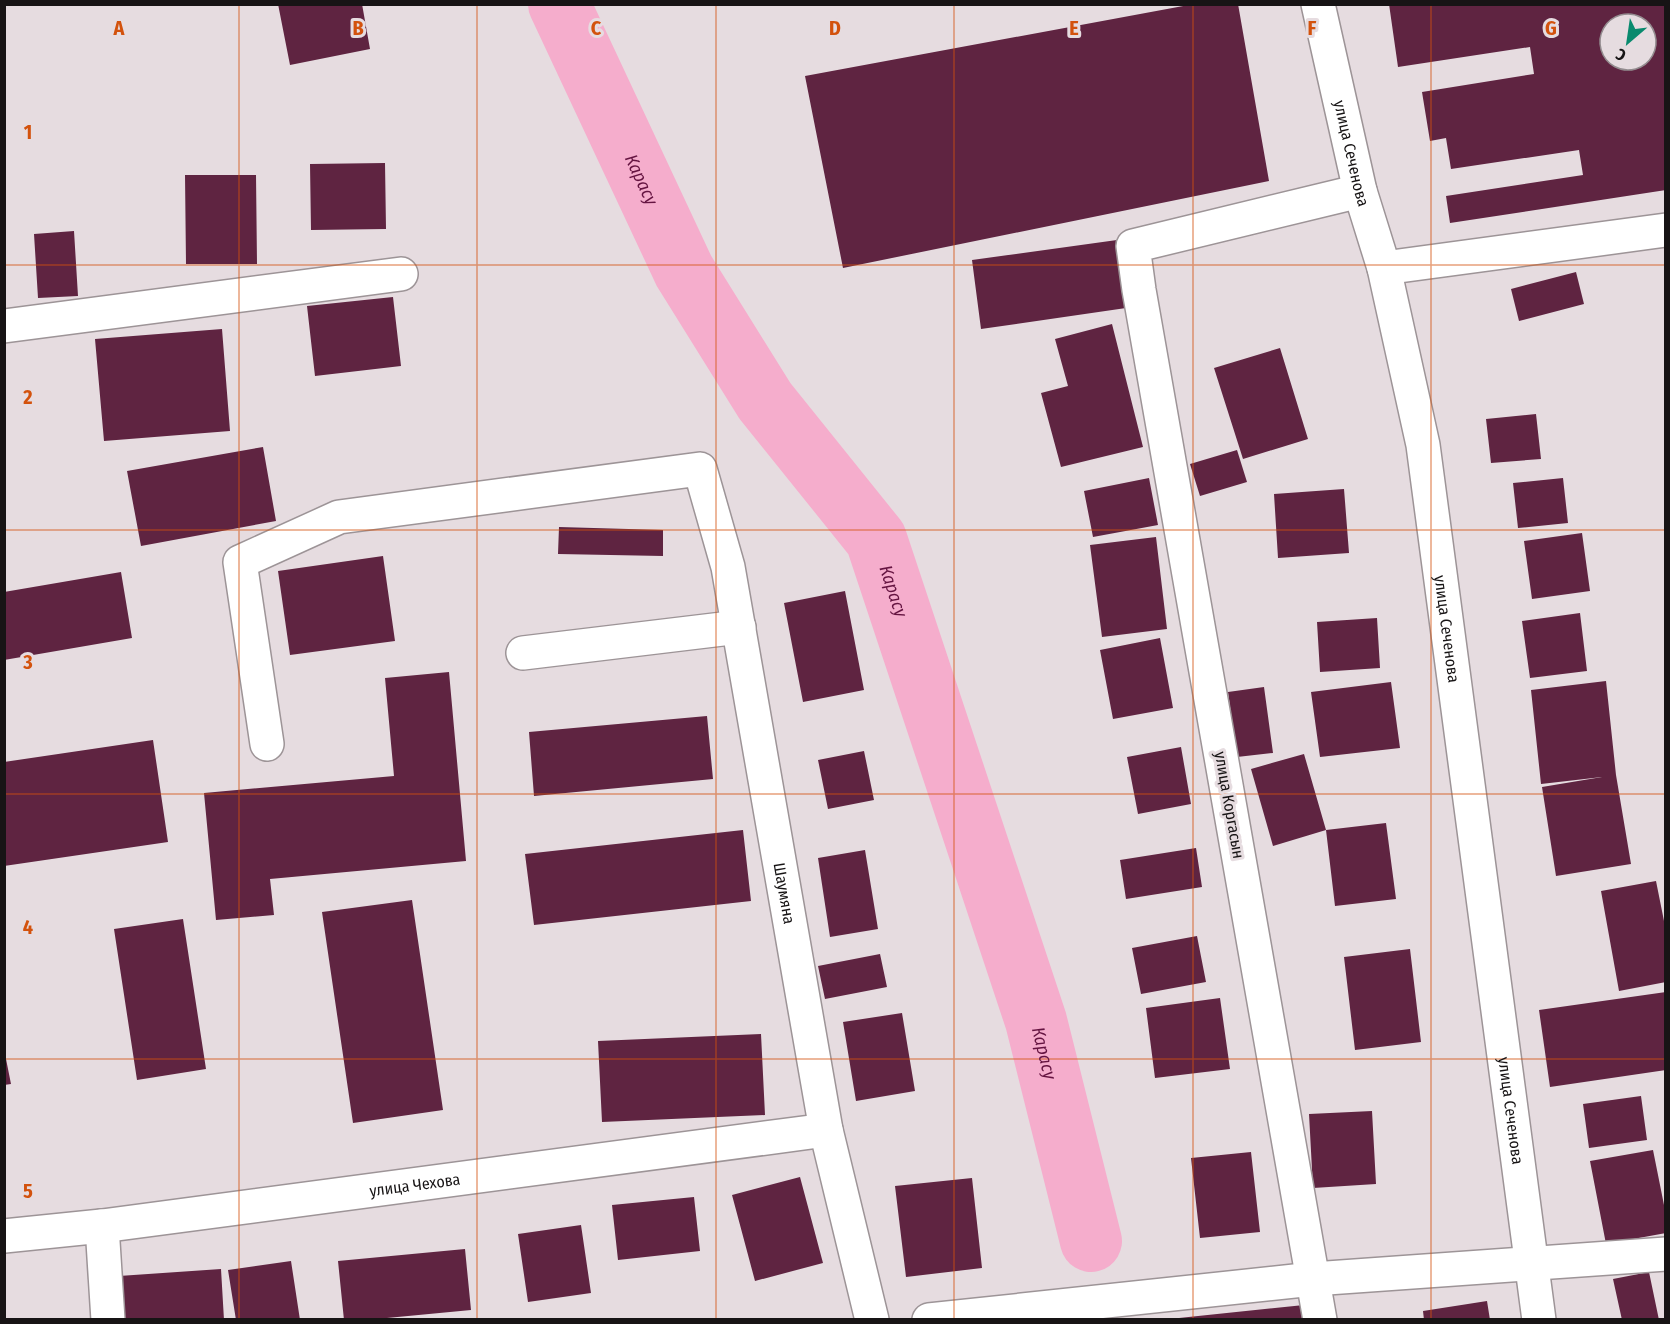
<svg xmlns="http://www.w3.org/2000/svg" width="1670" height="1324" viewBox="0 0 1670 1324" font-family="'Fira Sans Condensed',sans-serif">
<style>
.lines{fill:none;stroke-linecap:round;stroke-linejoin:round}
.river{stroke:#f5adcc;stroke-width:62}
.building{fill:#5f2441;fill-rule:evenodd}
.minor-casing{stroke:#9d9497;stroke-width:36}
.minor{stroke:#fff;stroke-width:33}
.grid{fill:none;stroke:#d3520d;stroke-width:1.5;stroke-opacity:0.55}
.labels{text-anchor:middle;stroke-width:6;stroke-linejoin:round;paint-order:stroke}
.street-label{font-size:16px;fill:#171415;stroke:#e6dce0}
.water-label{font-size:18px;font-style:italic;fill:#651441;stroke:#e6dce0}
.grid-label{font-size:20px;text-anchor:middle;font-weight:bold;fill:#d3520d;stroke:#e6dce0;stroke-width:6;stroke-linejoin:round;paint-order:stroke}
</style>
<rect width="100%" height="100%" fill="#e6dce0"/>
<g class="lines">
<path class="river" id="s1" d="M559 4 684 271 765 401 876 539 1036 1021 1091 1241"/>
</g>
<path class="building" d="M278 4H362L370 49 290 65Z
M1194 4H1238L1269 181 843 268 805 76Z
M1389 4H1666V190L1450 223 1446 196 1583 175 1579 150 1451 169 1446 138 1430 141 1422 92 1534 74 1530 47 1398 67ZM1610 24H1646V60H1610Z
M385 163 386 229 311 230 310 164Z
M185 175H256L257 264H186Z
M74 231 78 296 38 298 34 234Z
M1117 240 1126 308 981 329 972 260Z
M1576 272 1584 304 1519 321 1511 289Z
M393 297 401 366 315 376 307 306Z
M1112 324 1143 447 1061 467 1041 393 1068 386 1055 339Z
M222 329 230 431 104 441 95 339Z
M1280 348 1308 439 1243 459 1214 368Z
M1536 414 1541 459 1491 463 1486 419Z
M263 447 276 521 141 546 127 471Z
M1237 450 1247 482 1200 496 1190 464Z
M1149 478 1158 525 1093 537 1084 491Z
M1563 478 1568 523 1518 528 1513 483Z
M1344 489 1349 553 1278 558 1274 494Z
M559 527 663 530V556L558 554Z
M1582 533 1590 591 1532 599 1524 541Z
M1156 537 1167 629 1102 637 1090 545Z
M383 556 395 641 290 655 278 571Z
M121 572 132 638 4 660V592Z
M845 591 864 690 803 702 784 603Z
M1580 613 1587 671 1530 678 1522 621Z
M1377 618 1380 668 1320 672 1317 622Z
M1160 638 1173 708 1113 719 1100 650Z
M449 672 466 861 270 879 274 915 216 920 204 793 394 776 385 678Z
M1606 681 1616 775 1631 864 1556 876 1542 787 1602 777 1541 784 1531 690Z
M1391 682 1400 748 1320 757 1311 692Z
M1264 687 1273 753 1237 757 1228 692Z
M707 716 713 779 534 796 529 732Z
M153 740 168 842 4 866V762Z
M1181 747 1191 804 1138 814 1127 757Z
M864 751 874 800 828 809 818 760Z
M1304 754 1326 830 1273 846 1251 769Z
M1386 823 1396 899 1335 906 1326 830Z
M743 830 751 901 534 925 525 854Z
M1196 848 1202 887 1126 899 1120 860Z
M865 850 878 929 830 937 818 858Z
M1656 881 1666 931V982L1619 991 1601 891Z
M412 900 443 1110 353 1123 322 912Z
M183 919 206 1069 137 1080 114 929Z
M1197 936 1206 982 1141 994 1132 948Z
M1410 949 1421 1042 1355 1050 1344 957Z
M880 954 887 987 825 999 818 966Z
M1666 992V1070L1550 1087 1539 1010Z
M1220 998 1230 1069 1155 1078 1146 1008Z
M902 1013 915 1091 856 1101 843 1022Z
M761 1034 765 1115 602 1122 598 1041Z
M4 1049 11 1084 4 1085Z
M1641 1096 1647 1140 1589 1148 1583 1104Z
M1372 1111 1376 1184 1313 1188 1309 1114Z
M1653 1150 1666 1215V1233L1606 1244 1590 1161Z
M1251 1152 1260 1232 1200 1238 1191 1158Z
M800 1177 823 1263 755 1281 732 1195Z
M972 1178 982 1268 906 1277 895 1186Z
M694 1197 700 1251 618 1260 612 1205Z
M581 1225 591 1293 528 1302 518 1234Z
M465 1249 471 1310 366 1320H344L338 1261Z
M291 1261 300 1320H236L228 1270Z
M221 1269 224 1320H122L119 1276Z
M1649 1272 1659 1320H1622L1613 1279Z
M1487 1301 1490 1320H1424L1423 1311Z
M1304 1305 1306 1320H1179V1318Z"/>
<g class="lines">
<g class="minor-casing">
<g id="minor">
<path id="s2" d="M1318 4 1360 191 1384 268 1423 445 1539 1320"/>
<path d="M1384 268 1666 230"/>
<path d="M4 326 401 274"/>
<path d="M523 653 739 627"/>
<path id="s3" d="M267 744 240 562 339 517 700 469 728 567 826 1130 872 1320"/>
<path d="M102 1226 108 1320"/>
<path id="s4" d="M4 1236 102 1226 826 1130"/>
<path d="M929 1320 1313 1279 1666 1254"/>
<path d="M1320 1320 1139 290 1133 246 1360 191"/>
</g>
</g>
<use href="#minor" class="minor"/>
</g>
<path class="grid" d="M239 4V1320M477 4V1320M716 4V1320M954 4V1320M1193 4V1320M1431 4V1320M4 265H1666M4 530H1666M4 794H1666M4 1059H1666"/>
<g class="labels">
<g class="street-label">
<text dy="6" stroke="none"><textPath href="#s2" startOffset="153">улица Сеченова</textPath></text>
<text dy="6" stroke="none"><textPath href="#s2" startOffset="639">улица Сеченова</textPath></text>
<text transform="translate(1230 805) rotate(80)" y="6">улица Коргасын</text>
<text dy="6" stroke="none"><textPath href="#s3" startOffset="1090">Шаумяна</textPath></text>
<text dy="6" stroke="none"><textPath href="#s2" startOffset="1125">улица Сеченова</textPath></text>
<text dy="6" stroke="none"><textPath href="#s4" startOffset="414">улица Чехова</textPath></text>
</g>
<g class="water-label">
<text dy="6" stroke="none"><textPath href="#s1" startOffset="194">Карасу</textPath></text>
<text dy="6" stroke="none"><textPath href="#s1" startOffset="680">Карасу</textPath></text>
<text dy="6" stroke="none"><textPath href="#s1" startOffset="1166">Карасу</textPath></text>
</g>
</g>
<g class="grid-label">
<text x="119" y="35">A</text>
<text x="358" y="35">B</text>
<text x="596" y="35">C</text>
<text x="835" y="35">D</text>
<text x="1074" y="35">E</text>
<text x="1312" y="35">F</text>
<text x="1551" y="35">G</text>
<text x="28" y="139">1</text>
<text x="28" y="404">2</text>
<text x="28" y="669">3</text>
<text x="28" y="934">4</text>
<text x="28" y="1198">5</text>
</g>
<rect width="1670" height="1324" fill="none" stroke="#171415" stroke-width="12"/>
<g transform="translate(1628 42) rotate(209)"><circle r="28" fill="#e6dce0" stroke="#938c8f" stroke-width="1.5"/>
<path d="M0-4.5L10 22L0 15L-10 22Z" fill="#098a6e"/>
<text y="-9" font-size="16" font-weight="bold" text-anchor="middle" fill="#171415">С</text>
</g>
</svg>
